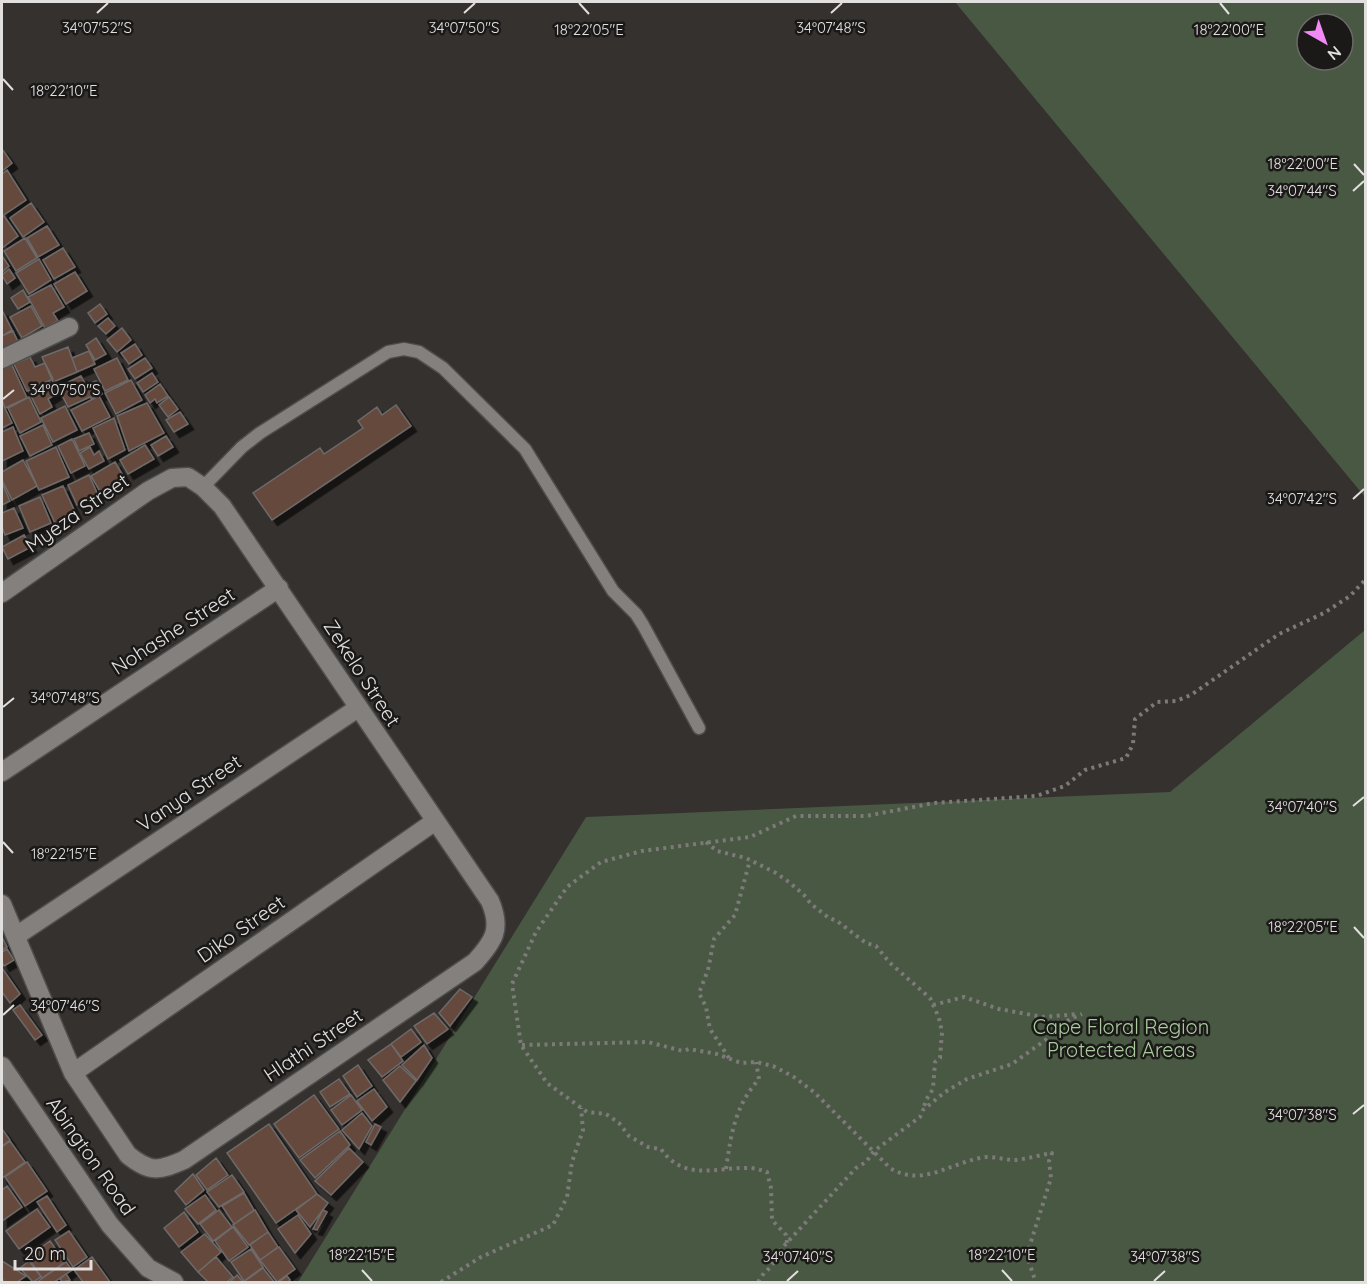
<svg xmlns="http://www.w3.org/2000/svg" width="1367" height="1284" viewBox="0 0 1367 1284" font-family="Quicksand,sans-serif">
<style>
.green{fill:#485843;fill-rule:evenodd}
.building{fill:#65493d;stroke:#6e6a69;stroke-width:1.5;filter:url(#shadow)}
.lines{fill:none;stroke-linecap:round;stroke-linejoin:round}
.service-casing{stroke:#4f4d4c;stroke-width:15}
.minor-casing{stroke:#4f4d4c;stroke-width:21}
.path{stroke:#7d7a79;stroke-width:4;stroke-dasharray:3 4.5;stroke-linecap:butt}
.service{stroke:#83807e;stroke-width:12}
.minor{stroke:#83807e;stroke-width:18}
.ticks{fill:none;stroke:#e2e0df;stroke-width:2}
.labels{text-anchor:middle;stroke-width:5;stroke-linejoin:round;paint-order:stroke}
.street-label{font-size:20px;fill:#e2e0df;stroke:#1b1918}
.park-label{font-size:20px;fill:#a9cc9d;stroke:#1b1918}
.ticks-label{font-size:15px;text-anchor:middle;fill:#e2e0df;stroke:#1b1918;stroke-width:5;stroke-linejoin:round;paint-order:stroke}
</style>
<defs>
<filter id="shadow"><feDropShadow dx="5.5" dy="5.5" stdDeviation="0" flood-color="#0009"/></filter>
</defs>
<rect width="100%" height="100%" fill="#34312f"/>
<path class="green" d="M955 2H1365V497ZM1307 24H1343V60H1307Z
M1365 630V1282H298L586 817 1170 792Z"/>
<path class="building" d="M2 149 12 163 2 171Z
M7 170 26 200 2 216V174Z
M31 203 44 222 23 237 10 218Z
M4 216 18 236 2 248V218Z
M47 226 59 245 38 257 27 238Z
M25 238 37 258 16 271 4 251Z
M63 248 75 267 54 279 43 260Z
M2 256 9 266 2 272Z
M39 259 51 280 29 294 16 273Z
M9 269 15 278 7 284 2 275Z
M75 272 87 291 66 304 54 284Z
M51 285 64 307 53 313 58 321 45 328 28 297Z
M23 290 30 302 18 309 11 298Z
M100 304 107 314 95 323 88 313Z
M31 306 42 326 22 338 10 317Z
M2 310 12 330 2 336Z
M108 318 115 326 106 334 98 326Z
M122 328 131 340 117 352 107 340Z
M13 331 18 342 2 350V336Z
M96 338 106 354 95 360 86 345Z
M135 344 142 355 129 364 121 353Z
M68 347 77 372 53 382 42 357Z
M89 351 95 364 77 372 72 358Z
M30 357 35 367 45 363 53 379 27 391 14 364Z
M117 358 128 380 105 391 94 369Z
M145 358 152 368 135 379 128 369Z
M11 363 27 398 5 408 2 399V367Z
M152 373 158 382 143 392 137 383Z
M81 376 86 385 96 381 102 394 92 399 90 397 68 407 58 387Z
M131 380 142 400 116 414 105 393Z
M49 381 56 394 48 399 52 407 40 414 29 392Z
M160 384 168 396 157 403 155 399 150 403 145 395Z
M99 396 110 417 82 431 71 410Z
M29 397 41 422 20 433 8 408Z
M169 397 178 409 168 417 159 405Z
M2 402 12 423 2 428Z
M147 403 164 433 129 451 117 416Z
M396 405 411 426 272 520 253 493 320 448 324 454 363 428 358 421 377 407 382 415Z
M65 406 77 430 53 442 41 418Z
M180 412 188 424 174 432 166 420Z
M114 418 125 450 108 459 93 428Z
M43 425 52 445 30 456 20 436Z
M13 427 23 451 2 461V432Z
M89 433 94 444 79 451 74 439Z
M166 436 173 447 158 456 151 445Z
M72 439 85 466 71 473 58 446Z
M145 445 154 459 128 474 120 460Z
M56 447 69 477 39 490 26 461Z
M90 447 94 455 99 451 104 461 89 469 80 453Z
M23 460 37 486 12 500 2 480V472Z
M115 462 125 479 101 493 91 476Z
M89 475 98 495 77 505 68 485Z
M2 483 10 501 2 505Z
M63 486 76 514 55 523 42 495Z
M40 497 51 523 30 532 19 506Z
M14 508 23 528 5 535 2 527V513Z
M24 535 31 547 8 559 2 547Z
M2 937 7 947 2 950Z
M7 949 14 960 4 966 2 962V952Z
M2 968 20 994 10 1003 2 992Z
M460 989 472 997 450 1026 439 1013Z
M20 1005 42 1035 35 1040 13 1010Z
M434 1013 448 1029 427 1044 414 1026Z
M411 1029 421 1042 401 1057 391 1044Z
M391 1044 403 1061 382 1077 368 1060Z
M424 1045 432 1058 417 1080 402 1065Z
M358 1065 372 1086 357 1097 343 1076Z
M400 1066 416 1081 400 1102 383 1080Z
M339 1079 350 1094 330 1107 320 1092Z
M374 1089 387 1107 372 1121 357 1101Z
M314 1095 339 1129 299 1158 274 1124Z
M351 1095 362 1110 342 1125 331 1110Z
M362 1113 372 1126 359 1149 342 1130Z
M269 1124 317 1194 276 1223 227 1153Z
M375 1124 381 1127 371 1145 366 1142Z
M2 1129 10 1140 2 1146Z
M340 1131 350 1145 315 1178 300 1160Z
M10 1141 25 1162 2 1178V1147Z
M349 1148 363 1162 331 1195 315 1181Z
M216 1158 228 1175 207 1190 196 1175Z
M27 1162 47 1191 25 1206 5 1177Z
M193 1174 204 1190 186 1205 175 1191Z
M232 1175 244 1192 219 1207 207 1192Z
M7 1186 22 1207 2 1221V1190Z
M244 1193 254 1210 234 1224 222 1206Z
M317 1194 328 1203 310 1227 296 1210Z
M205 1195 216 1210 198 1224 185 1209Z
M47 1196 66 1225 57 1232 37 1202Z
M37 1209 50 1227 19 1249 6 1231Z
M219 1210 232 1227 213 1241 200 1224Z
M255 1210 268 1232 249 1245 233 1225Z
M323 1210 327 1212 317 1230 313 1229Z
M184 1212 198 1232 179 1247 164 1228Z
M298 1215 311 1234 295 1253 278 1229Z
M233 1227 248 1247 229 1261 215 1241Z
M69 1231 87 1257 73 1267 55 1240Z
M268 1232 278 1247 260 1260 250 1245Z
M205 1234 221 1252 198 1272 181 1252Z
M50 1241 65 1262 42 1278 28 1257Z
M279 1247 295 1269 277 1282 260 1260Z
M251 1249 263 1267 244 1281 231 1262Z
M92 1257 110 1282H83L74 1270Z
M216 1257 233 1277 227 1282H208L198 1272Z
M2 1261 26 1276 17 1282H4L2 1278Z
M29 1261 41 1277 33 1282 20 1268Z
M66 1262 72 1270 54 1282H37Z
M263 1268 274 1282H246L245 1281Z
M66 1274 70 1280 63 1282 60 1279Z
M237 1275 243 1282H230Z
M287 1276 290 1280 288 1282H279Z"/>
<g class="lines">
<g class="service-casing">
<path id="service" d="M203 487 242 447 260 433 388 352 404 349 419 352 443 368 525 449 613 591 636 614 643 625 699 728"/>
</g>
<g class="minor-casing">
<path id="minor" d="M2 359 69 327
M2 593 148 491 172 478 188 477 203 487 222 506 490 901C502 929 494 941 475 962L184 1160C159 1171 150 1173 128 1155L73 1073 2 904
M2 772 279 588
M16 936 358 708
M2 1066 110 1225 148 1268 174 1282
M73 1073 434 822"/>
</g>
<path class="path" d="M706 842 717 851 746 858 776 873 789 882 804 895 811 904 829 918 837 921 866 943 876 946 890 963 930 998 939 1018 942 1032 940 1058 935 1062 933 1089 926 1100 923 1110
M933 1005 964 997 999 1009 1043 1017 1078 1014
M522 1045 648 1042 683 1051 689 1049 717 1054 741 1063 756 1062 773 1066 794 1077 814 1092 890 1168C924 1189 953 1160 987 1157 997 1157 1006 1160 1015 1160 1027 1159 1040 1155 1052 1153L1049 1161 1051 1178 1029 1248 1028 1259 1035 1280 1034 1282
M729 1058 710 1029 706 1007 699 993 708 970 714 939 735 915 750 860
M726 1169C731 1134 735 1106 759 1079L756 1062
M787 1243 786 1235 772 1220 771 1188 767 1172C761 1170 755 1168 749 1168 716 1167 684 1182 661 1149L648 1147 629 1136 619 1123 606 1114 587 1112 547 1083 521 1045 512 984 536 932 567 887 601 862 642 851 750 837 796 816H866L934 803 1036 796 1065 786 1085 770 1126 758 1133 744 1135 719 1157 702 1176 701 1191 695 1279 634 1324 613 1350 596 1366 579
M441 1282 481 1257 553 1225 567 1197 572 1162 583 1130 581 1108
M758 1282 764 1273 771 1267 782 1248 856 1168 866 1162 874 1151 920 1117 923 1110 945 1092 967 1079 1012 1064 1047 1039 1055 1030 1070 1019 1082 1014"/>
<use href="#service" class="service"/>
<use href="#minor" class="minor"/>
</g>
<path class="ticks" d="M579 3 589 14M1220 3 1229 14M97 13 108 3M464 13 475 3M831 13 842 3M3 79 13 90M1354 164 1364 175M1353 191 1364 181M3 399 14 390M1353 499 1364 489M3 707 14 698M1353 806 1364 797M3 842 13 853M1354 927 1364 938M3 1015 14 1005M1353 1114 1364 1105M362 1270 372 1281M1002 1270 1012 1281M787 1281 798 1271M1154 1281 1165 1271"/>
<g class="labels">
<g class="street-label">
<text transform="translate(77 513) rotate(-35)" y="7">Myeza Street</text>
<text transform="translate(173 631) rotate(-33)" y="7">Nohashe Street</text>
<text transform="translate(362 673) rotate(57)" y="7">Zekelo Street</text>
<text transform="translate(189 793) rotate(-34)" y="7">Vanya Street</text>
<text transform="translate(241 929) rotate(-35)" y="7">Diko Street</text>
<text transform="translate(313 1045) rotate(-34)" y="7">Hlathi Street</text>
<text transform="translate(91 1156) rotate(55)" y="7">Abington Road</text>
</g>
<g class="park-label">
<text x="1121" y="1034">Cape Floral Region<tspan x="1121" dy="23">Protected Areas</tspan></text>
</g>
</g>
<g class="ticks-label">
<text x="97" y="33">34°07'52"S</text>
<text x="464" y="33">34°07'50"S</text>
<text x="831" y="33">34°07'48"S</text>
<text x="589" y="35">18°22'05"E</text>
<text x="1229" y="35">18°22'00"E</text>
<text x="64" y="96">18°22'10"E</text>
<text x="1303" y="169">18°22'00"E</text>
<text x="1302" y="196">34°07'44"S</text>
<text x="65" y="395">34°07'50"S</text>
<text x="1302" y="504">34°07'42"S</text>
<text x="65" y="703">34°07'48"S</text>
<text x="1302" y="812">34°07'40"S</text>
<text x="64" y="859">18°22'15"E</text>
<text x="1303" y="932">18°22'05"E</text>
<text x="65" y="1011">34°07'46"S</text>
<text x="1302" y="1120">34°07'38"S</text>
<text x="362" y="1260">18°22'15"E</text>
<text x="1002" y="1260">18°22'10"E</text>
<text x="798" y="1262">34°07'40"S</text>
<text x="1165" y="1262">34°07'38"S</text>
</g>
<rect width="1367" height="1284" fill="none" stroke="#e2e0df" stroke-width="6"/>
<g transform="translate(1325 42) rotate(140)"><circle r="28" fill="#1b1918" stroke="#6b6968" stroke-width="1.5"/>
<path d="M0-4.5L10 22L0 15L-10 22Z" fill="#f18af4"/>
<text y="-9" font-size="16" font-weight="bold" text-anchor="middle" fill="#e2e0df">N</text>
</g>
<path d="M15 1260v9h76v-9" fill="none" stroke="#e2e0df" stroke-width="3"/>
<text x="24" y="1260" font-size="18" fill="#e2e0df" stroke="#1b1918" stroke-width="4.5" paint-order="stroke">20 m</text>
</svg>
